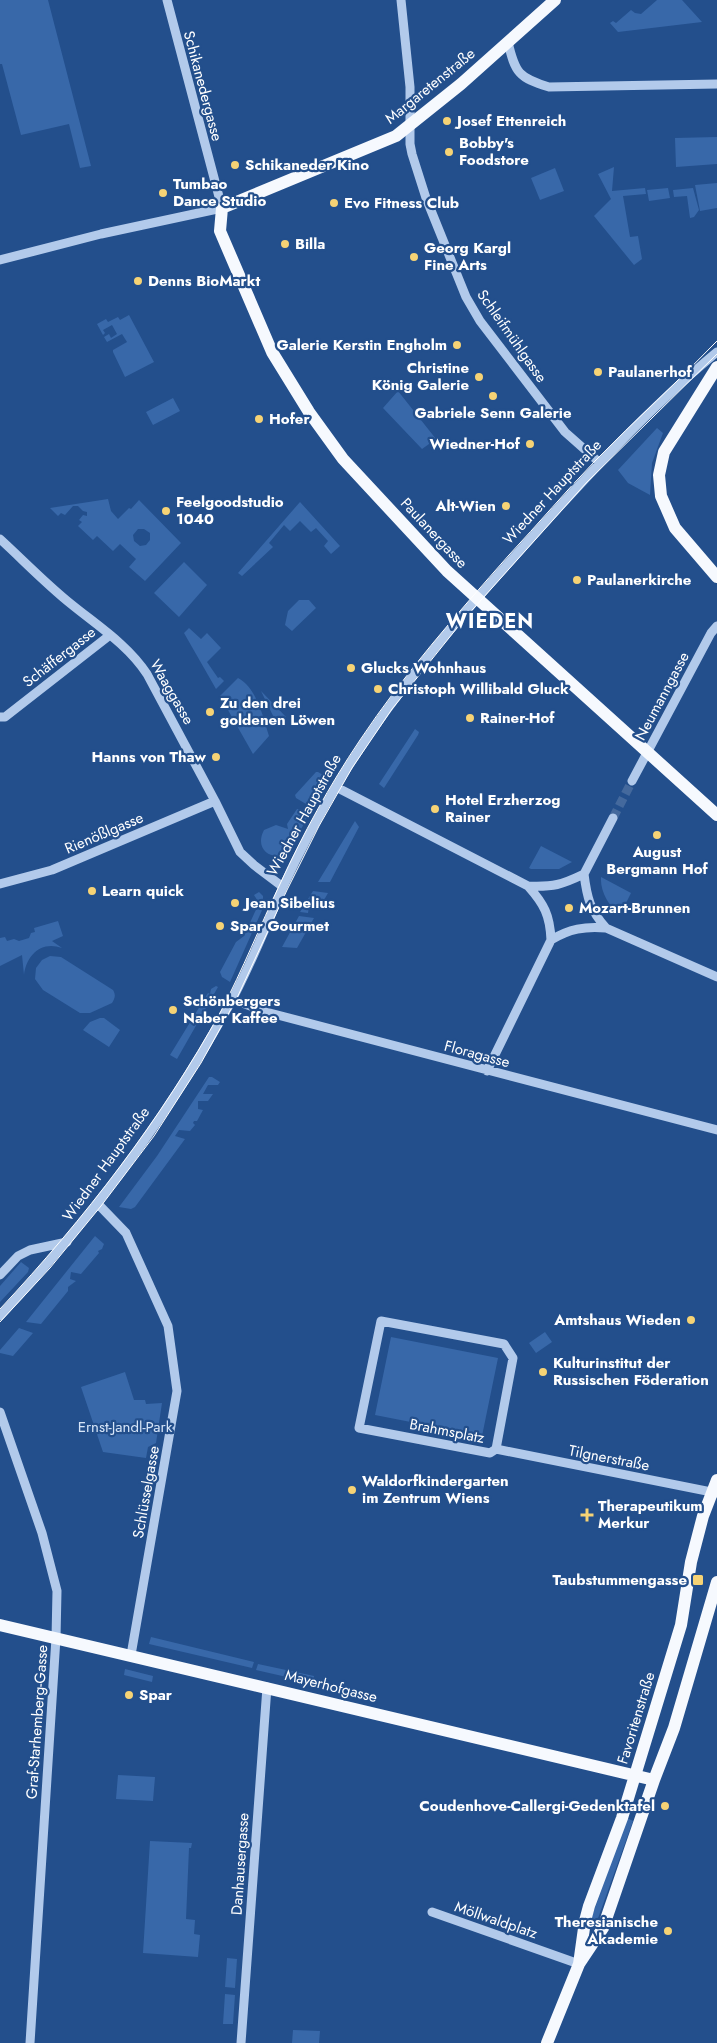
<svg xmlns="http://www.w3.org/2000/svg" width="717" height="2043" viewBox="0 0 717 2043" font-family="Jost,sans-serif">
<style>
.green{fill:#3868a9;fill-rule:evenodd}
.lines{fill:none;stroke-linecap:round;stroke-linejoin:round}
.minor-tunnel{stroke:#44699d;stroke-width:9;stroke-dasharray:9 4.5;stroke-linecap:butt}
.minor{stroke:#b2caeb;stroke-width:9}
.major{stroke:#f6f9fe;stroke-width:12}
.tram{stroke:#fff;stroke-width:1}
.poi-dot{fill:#f6d375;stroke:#234f8c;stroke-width:2}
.labels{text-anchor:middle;stroke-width:4.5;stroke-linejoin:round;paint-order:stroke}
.street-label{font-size:15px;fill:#fff;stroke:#234f8c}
.poi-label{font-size:15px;font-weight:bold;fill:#fff;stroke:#234f8c;text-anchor:start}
.park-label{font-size:15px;fill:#d6e5f8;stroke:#234f8c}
.district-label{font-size:20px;font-weight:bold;letter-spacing:1px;fill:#fff;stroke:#234f8c}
</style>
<rect width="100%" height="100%" fill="#234f8c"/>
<path class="green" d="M0 0H48L91 166 80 168 69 124 21 135 2 64H0Z
M657 0H682L702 22 618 32 610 23 613 21 616 23 631 10 635 13 641 14Z
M717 137V164L676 167 675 138Z
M614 167 612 191 645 188 646 194 623 196 630 237 638 236 642 259 634 265 594 216 611 199 598 174Z
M555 168 564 191 540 200 531 178Z
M717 183V208L700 211 695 185Z
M668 188 670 198 649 201 647 190Z
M693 188 699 210 694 217 690 218 687 196 674 197 673 190Z
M129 315 154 362 125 377 113 352V350L127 342 122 334 107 342 104 337 109 334 111 338 117 334 112 325 103 330 105 333 103 335 97 324 106 319 108 322 118 317 120 320Z
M398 391 436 439 422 449 383 408Z
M173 398 180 411 153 425 146 412Z
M657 428 663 433 652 463 650 495 628 483 618 470Z
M108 499 111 511 118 519 129 508 131 509 139 500 181 543 145 581 129 567 136 559 120 544 113 551 97 536 93 540 78 526 82 522 79 520 83 515 87 516V512L83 511 78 506H73L65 515 61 513 58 516 50 508ZM138 529H144L150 533V540L146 545 140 546 134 541 133 535Z
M300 502 340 546 331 554 324 546 328 541 316 528 311 532 300 521 290 531 284 525 269 543 273 547 242 576 238 573Z
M184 562 207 585 179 617 154 593Z
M299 600H309L316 608 292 631 285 625 288 611Z
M189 628 201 639 207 633 221 648 207 662 218 678 220 677 224 681 216 689 184 633Z
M238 678C257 688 263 717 269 736L253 754 220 696Z
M261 691 286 717 278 726Z
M415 729 419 732 418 735 384 788 379 784Z
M316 772H318L323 775 322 779 309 802 306 804 296 798 295 795Z
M297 809H300L307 813 308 816 297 837 293 838 291 836C295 867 249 859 264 830L276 825 288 829 287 824Z
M355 821 359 827 330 882H318Z
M541 846 572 862 559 869H531L529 868Z
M601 877 631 893 620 915C609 906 600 892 601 877Z
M313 891 328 893 320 907 309 906 308 913 300 912Z
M259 892 263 896V908L230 982 222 977 220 972 236 942 244 936 259 903 254 895Z
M299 916 314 918 297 948 282 947Z
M58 921 63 936 52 941 62 948C41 940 26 956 24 975L22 955 0 966V938L5 937 7 941 14 939 19 941 29 938 31 933 35 932 34 928Z
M50 956 61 957 113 990C116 995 115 998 112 1003L90 1013H80L43 990 35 979 36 968 42 960Z
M216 986 218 987 177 1059 170 1055 208 993 210 994 211 989Z
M100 1018H104L120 1030 109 1047 83 1030 90 1022Z
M209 1077H212L220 1082 218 1085H208L203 1094H213L208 1101H198V1109L203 1110 197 1121H194L193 1123 195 1125 190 1131 179 1130 175 1136 185 1139 135 1207 131 1209 119 1207 157 1156Z
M95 1236 104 1244 102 1249 98 1251 99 1253 81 1274 71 1272 70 1279 76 1281 68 1287V1291L41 1324 26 1322Z
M21 1262 29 1268 28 1272 0 1302V1286Z
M19 1328 33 1333 13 1356 0 1353V1350Z
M545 1332 552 1342 536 1353 529 1343Z
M391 1337 498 1358 482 1436 375 1415Z
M125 1372 134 1400H145L146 1404 162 1403 156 1443 148 1447 146 1458 103 1452 81 1387Z
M151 1637 254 1662 252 1668 149 1644Z
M258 1664 314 1676 313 1683 256 1670Z
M125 1669 153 1676 152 1682 124 1675Z
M118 1775 155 1777 153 1801 116 1799Z
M627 1818 633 1821 597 1921 591 1919Z
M150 1841 192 1843 191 1848H189L186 1919 195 1920 194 1934 200 1935 198 1957 143 1953Z
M227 1958 237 1959 235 1988 225 1987Z
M225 1994 235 1995 233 2024H223Z
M293 2030 320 2031 319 2043H292Z"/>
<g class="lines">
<path class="minor-tunnel" d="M613 818 632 781"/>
<path class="minor" d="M401 0 410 87V144L412 154 426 198 466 297 480 321 565 432 600 463
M508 42C515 73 519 78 549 87L717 84
M0 260 101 234 222 208 167 0
M0 539C23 560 46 584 71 604 98 626 128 645 147 674L215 801 240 852 254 865 283 887
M0 717H5L110 635
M632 781 711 633 717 626
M336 787 528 886C544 904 550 915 551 940L487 1071
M584 874 613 818
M0 884 52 870 215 801
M528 886C554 887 561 885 584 874 587 898 590 910 606 928
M551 940C569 929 585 926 606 928L717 977
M232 999 266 1012 717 1130
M98 1204 126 1233 168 1326 177 1391 131 1655
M0 1275 18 1256 30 1250 67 1242
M0 1316C88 1222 165 1122 227 1009 249 970 265 928 283 887 300 850 319 815 340 780 392 694 457 620 524 546 585 478 647 410 717 352
M381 1321 504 1344 513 1358 496 1449 490 1453 359 1428Z
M0 1412 42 1533 57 1591 56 1638 30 2043
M496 1449 717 1493
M432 1912 579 1964
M241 2043 267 1687"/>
<path class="major" d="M555 0 461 84 396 136 222 208 220 231 272 352 309 412 343 459 447 571 717 815
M717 367 664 452 659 475 661 496 675 528 717 577
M0 1625 654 1780
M579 1964 585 1921 589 1906 622 1818 681 1625 691 1562 703 1516 717 1480
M547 2043 579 1964 603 1928 654 1780 674 1728 717 1582"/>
<path class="tram" d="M0 1309C85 1218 161 1120 221 1011 243 969 260 926 280 884 303 834 329 786 360 740 404 674 456 615 509 555 538 524 566 491 595 461 635 420 678 382 717 341
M0 1322 50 1268 101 1206 154 1136 201 1063 236 1000 287 890 319 826 352 768 392 709 465 618 587 482 717 354"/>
</g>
<g class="poi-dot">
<circle cx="447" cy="121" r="5"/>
<circle cx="449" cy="152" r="5"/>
<circle cx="235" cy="165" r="5"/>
<circle cx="163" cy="193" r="5"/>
<circle cx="334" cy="203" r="5"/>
<circle cx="285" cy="244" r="5"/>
<circle cx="414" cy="257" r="5"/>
<circle cx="138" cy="281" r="5"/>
<circle cx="457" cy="345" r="5"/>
<circle cx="598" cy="372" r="5"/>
<circle cx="479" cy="377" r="5"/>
<circle cx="493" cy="396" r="5"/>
<circle cx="259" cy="419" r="5"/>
<circle cx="530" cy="444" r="5"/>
<circle cx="506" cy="506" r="5"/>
<circle cx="166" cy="511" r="5"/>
<circle cx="577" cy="580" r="5"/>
<circle cx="351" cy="668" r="5"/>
<circle cx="378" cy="689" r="5"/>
<circle cx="210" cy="712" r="5"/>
<circle cx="470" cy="718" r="5"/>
<circle cx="216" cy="757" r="5"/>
<circle cx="435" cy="809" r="5"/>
<circle cx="657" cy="835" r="5"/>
<circle cx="92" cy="891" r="5"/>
<circle cx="235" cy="903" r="5"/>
<circle cx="569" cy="908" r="5"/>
<circle cx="220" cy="926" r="5"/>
<circle cx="173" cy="1010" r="5"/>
<circle cx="691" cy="1320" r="5"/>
<circle cx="543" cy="1372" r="5"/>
<circle cx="352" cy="1490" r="5"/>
<path d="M584.5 1507.5h5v5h5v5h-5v5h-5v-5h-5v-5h5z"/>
<rect x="692" y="1574" width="12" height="12" rx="2.5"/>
<circle cx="129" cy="1695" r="5"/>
<circle cx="665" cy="1806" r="5"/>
<circle cx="668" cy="1931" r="5"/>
</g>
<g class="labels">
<g class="street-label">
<text transform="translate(203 86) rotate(75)" y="5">Schikanedergasse</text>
<text transform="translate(430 86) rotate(-39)" y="5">Margaretenstraße</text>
<text transform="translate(512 336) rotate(55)" y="5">Schleifmühlgasse</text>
<text transform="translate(552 492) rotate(-47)" y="5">Wiedner Hauptstraße</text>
<text transform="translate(434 533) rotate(47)" y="5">Paulanergasse</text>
<text transform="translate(59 657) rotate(-38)" y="5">Schäffergasse</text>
<text transform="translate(172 692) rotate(60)" y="5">Waaggasse</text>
<text transform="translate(662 696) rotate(-62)" y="5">Neumanngasse</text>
<text transform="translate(304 815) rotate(-61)" y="5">Wiedner Hauptstraße</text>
<text transform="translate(104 833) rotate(-23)" y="5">Rienößlgasse</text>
<text transform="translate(477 1054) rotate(15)" y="5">Floragasse</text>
<text transform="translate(106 1164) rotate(-54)" y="5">Wiedner Hauptstraße</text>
<text transform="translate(447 1431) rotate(11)" y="5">Brahmsplatz</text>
<text transform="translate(609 1458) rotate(11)" y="5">Tilgnerstraße</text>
<text transform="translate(146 1492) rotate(-80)" y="5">Schlüsselgasse</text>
<text transform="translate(331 1686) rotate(14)" y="5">Mayerhofgasse</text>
<text transform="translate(636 1718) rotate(-73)" y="5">Favoritenstraße</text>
<text transform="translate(37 1722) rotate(-86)" y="5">Graf-Starhemberg-Gasse</text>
<text transform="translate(240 1864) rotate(-86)" y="5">Danhausergasse</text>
<text transform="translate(496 1920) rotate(19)" y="5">Möllwaldplatz</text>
</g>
<g class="poi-label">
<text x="457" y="126">Josef Ettenreich</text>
<text x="459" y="148">Bobby's<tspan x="459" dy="17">Foodstore</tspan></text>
<text x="245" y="170">Schikaneder Kino</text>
<text x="173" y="189">Tumbao<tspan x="173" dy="17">Dance Studio</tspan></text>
<text x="344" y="208">Evo Fitness Club</text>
<text x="295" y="249">Billa</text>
<text x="424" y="253">Georg Kargl<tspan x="424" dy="17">Fine Arts</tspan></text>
<text x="148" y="286">Denns BioMarkt</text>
<text x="447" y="350" text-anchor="end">Galerie Kerstin Engholm</text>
<text x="469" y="373" text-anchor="end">Christine<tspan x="469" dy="17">König Galerie</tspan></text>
<text x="608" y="377">Paulanerhof</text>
<text x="493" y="418" text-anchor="middle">Gabriele Senn Galerie</text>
<text x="269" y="424">Hofer</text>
<text x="520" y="449" text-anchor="end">Wiedner-Hof</text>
<text x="176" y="507">Feelgoodstudio<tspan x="176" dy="17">1040</tspan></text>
<text x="496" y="511" text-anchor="end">Alt-Wien</text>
<text x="587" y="585">Paulanerkirche</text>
<text x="361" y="673">Glucks Wohnhaus</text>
<text x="388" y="694">Christoph Willibald Gluck</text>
<text x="220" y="708">Zu den drei<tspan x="220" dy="17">goldenen Löwen</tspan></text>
<text x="480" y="723">Rainer-Hof</text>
<text x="206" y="762" text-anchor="end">Hanns von Thaw</text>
<text x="445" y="805">Hotel Erzherzog<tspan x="445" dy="17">Rainer</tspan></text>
<text x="657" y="857" text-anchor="middle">August<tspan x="657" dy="17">Bergmann Hof</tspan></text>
<text x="102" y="896">Learn quick</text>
<text x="245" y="908">Jean Sibelius</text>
<text x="579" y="913">Mozart-Brunnen</text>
<text x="230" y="931">Spar Gourmet</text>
<text x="183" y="1006">Schönbergers<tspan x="183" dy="17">Naber Kaffee</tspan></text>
<text x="681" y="1325" text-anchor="end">Amtshaus Wieden</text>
<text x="553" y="1368">Kulturinstitut der<tspan x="553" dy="17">Russischen Föderation</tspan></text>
<text x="362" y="1486">Waldorfkindergarten<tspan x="362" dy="17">im Zentrum Wiens</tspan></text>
<text x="598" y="1511">Therapeutikum<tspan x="598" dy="17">Merkur</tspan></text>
<text x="687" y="1585" text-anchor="end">Taubstummengasse</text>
<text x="139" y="1700">Spar</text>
<text x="655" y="1811" text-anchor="end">Coudenhove-Callergi-Gedenktafel</text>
<text x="658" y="1927" text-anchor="end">Theresianische<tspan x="658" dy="17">Akademie</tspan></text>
</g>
<g class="park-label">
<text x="125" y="1432">Ernst-Jandl-Park</text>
</g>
<g class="district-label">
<text x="490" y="628">WIEDEN</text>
</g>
</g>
</svg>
